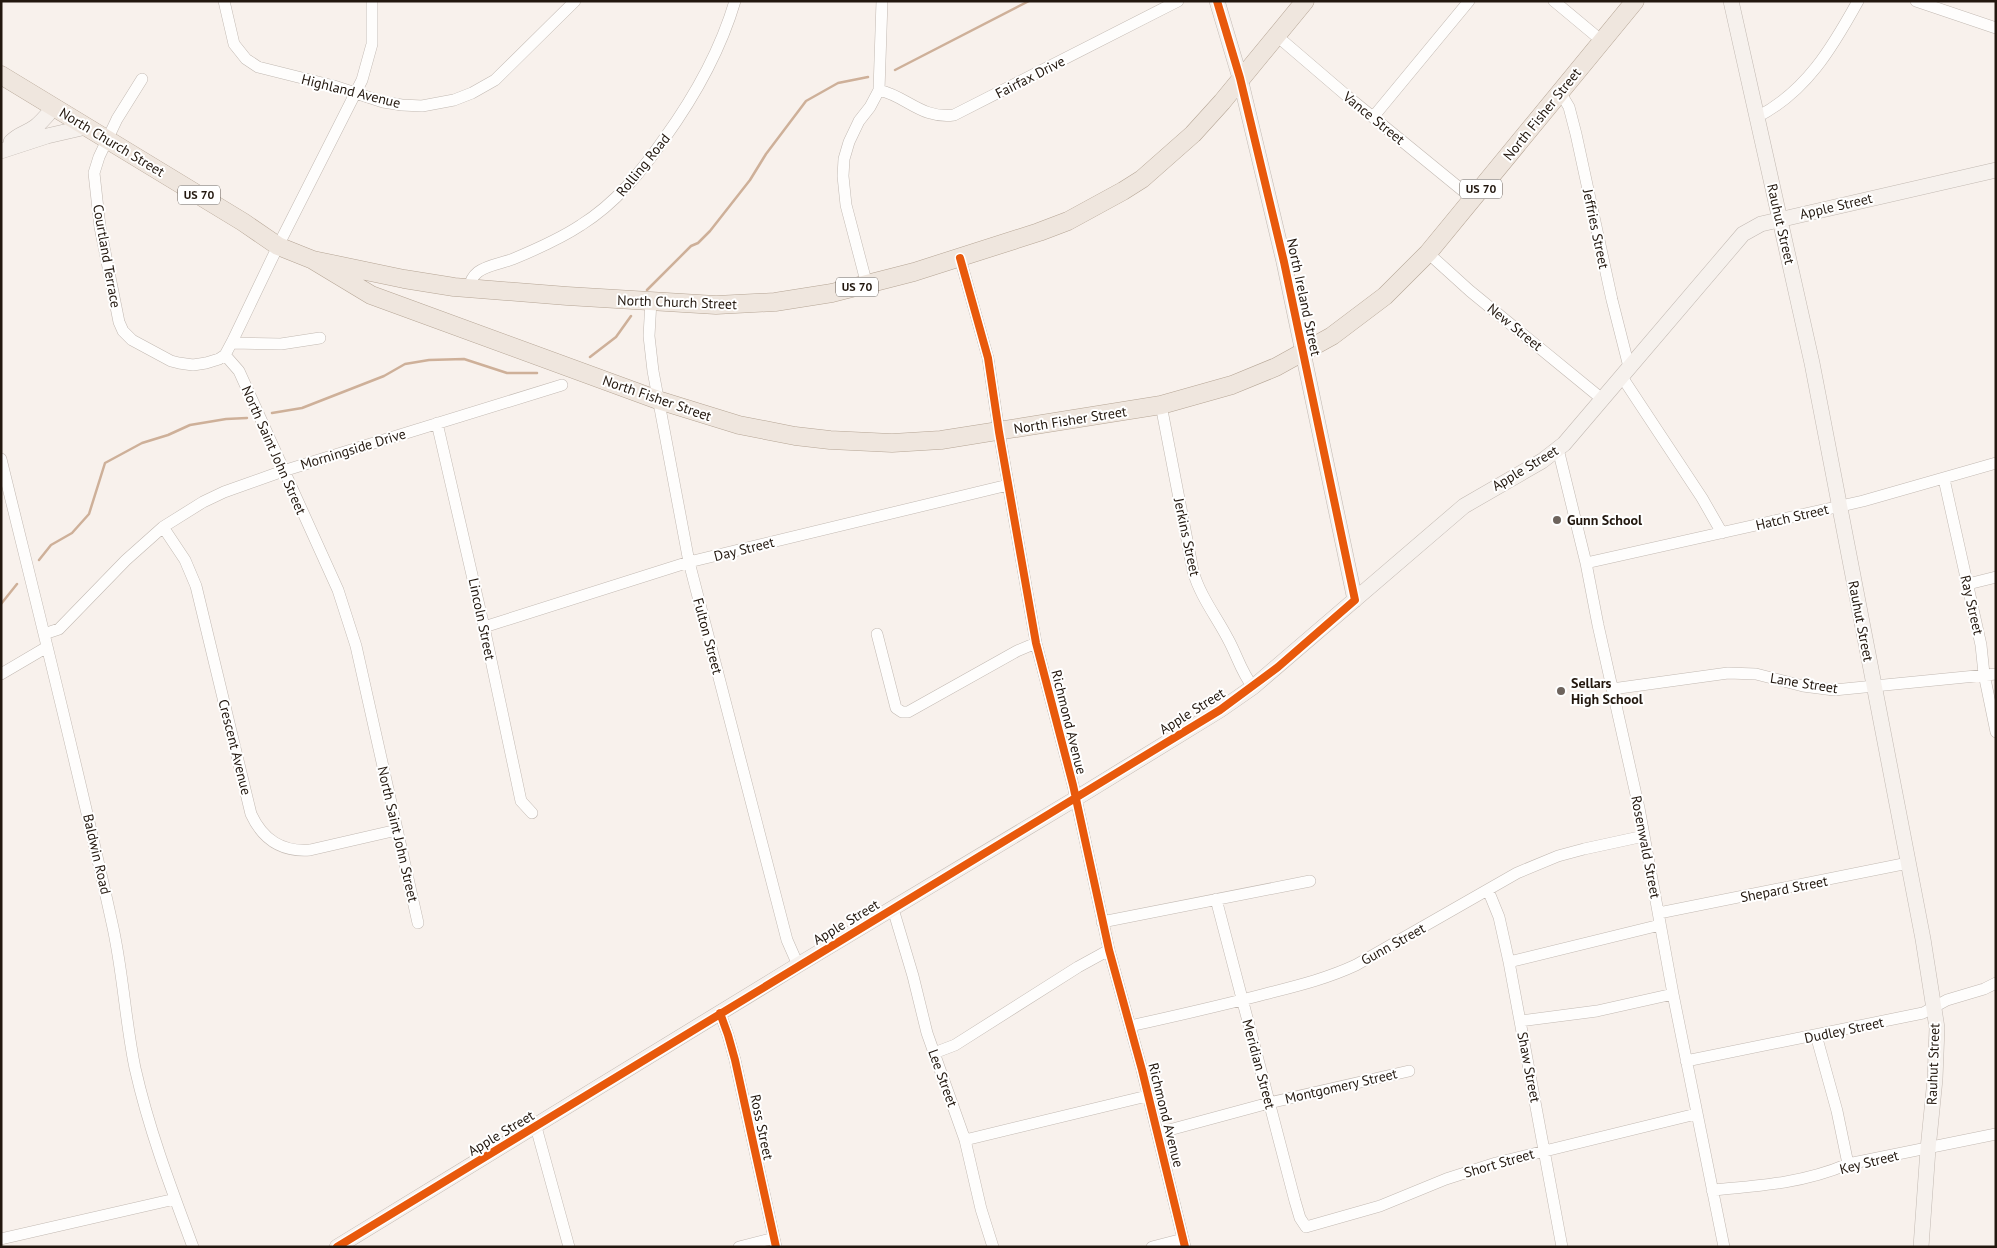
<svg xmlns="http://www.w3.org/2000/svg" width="1997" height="1248" viewBox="0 0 1997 1248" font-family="'PT Sans',sans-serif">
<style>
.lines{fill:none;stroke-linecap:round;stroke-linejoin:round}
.stream{stroke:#ceb099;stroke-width:2.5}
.street-casing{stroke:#c2b9b2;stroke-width:12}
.secondary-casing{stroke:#c2b9b2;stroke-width:16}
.primary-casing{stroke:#b5a595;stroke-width:19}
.street{stroke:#fefdfc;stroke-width:11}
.secondary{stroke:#f6f1ed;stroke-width:15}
.primary{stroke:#efe6de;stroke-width:18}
.cycleway-casing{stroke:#fff;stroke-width:11}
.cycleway{stroke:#e8590c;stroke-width:8}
.poi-dot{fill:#6d635c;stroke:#fff;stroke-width:2}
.labels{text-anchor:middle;stroke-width:4;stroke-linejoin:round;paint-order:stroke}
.shield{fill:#fff;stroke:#645d56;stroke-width:1}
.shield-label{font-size:12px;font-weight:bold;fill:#22170e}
.street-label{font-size:14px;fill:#22170e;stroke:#fff}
.poi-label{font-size:14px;font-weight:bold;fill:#22170e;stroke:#fff;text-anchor:start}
</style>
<rect width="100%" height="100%" fill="#f8f1ec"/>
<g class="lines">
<path class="stream" d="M895 70 1029 1
M647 290 691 246 698 243 710 231 750 180 766 154 806 101 838 83 868 77
M590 357 616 337 631 316
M272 413 302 408 384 376 405 364 429 360 464 359 507 373H537
M39 560 51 545 72 533 89 514 105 463 142 443 168 435 190 425 226 419 247 418
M1 604 17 584"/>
<g class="street-casing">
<path id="street" d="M224 1 234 44 246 59 258 67 334 86 383 102 402 105 422 106 454 100 472 93 495 80 575 1
M1554 1 1602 41
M1916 1 1996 28
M1277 36 1347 96 1473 199
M142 79 117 119 99 157 94 173 100 227 119 322 123 331 132 340 171 361 179 363 193 365 206 363 219 359 225 355 233 340 278 246 362 80 372 44V1
M879 90C908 97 921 119 954 115L1178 1
M1560 92 1569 107 1576 134 1612 300 1629 367
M1374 116 1469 1
M1757 117C1806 92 1832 48 1858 1
M1428 253 1470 291 1602 399
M960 258 988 358 999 432 1036 643 1073 785 1109 950 1142 1070 1185 1247
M867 285 846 205 843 176 844 159 849 142 859 121 870 107 879 90 882 1
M469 288C470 282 473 276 478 272 487 265 503 263 513 259 537 249 560 239 581 225 616 203 641 172 664 139 695 96 720 52 735 1
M651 301 649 336 653 371 689 562 787 940 798 965
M232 343 281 344 320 338
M225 355 239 371 338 590 356 646 418 923
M1622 377 1702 498 1722 533
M1161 405 1193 571C1200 596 1216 616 1228 639 1237 655 1241 672 1253 687
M437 423 484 627 521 801 532 813
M1558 449 1586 563 1598 625 1639 808 1673 994 1724 1247
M1 459C39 614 78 768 112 923 123 971 125 1020 135 1068 149 1130 171 1188 193 1247
M1944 479 1981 645 1984 674 1996 732
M163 527 185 560 196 586 251 814C263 840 282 852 310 850L397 830
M1586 563 1863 501 1996 463
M1968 584 1996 577
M484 627 689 562 1008 485
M44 634 59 629 126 560 163 527 203 502 224 492 283 471 562 385
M877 634 896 708 902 712H908L1017 651 1036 643
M1 674 47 647
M1612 689 1728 673 1756 674 1803 686 1834 690 1996 674
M1488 890 1499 917 1509 962 1562 1247
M1216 899 1295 1201 1300 1218 1306 1227 1380 1206 1446 1179 1496 1163 1696 1114
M893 909 913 976 927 1033 965 1140 981 1209 993 1247
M1659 913 1908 863
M1102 922 1310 881
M1509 962 1660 925
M720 1013 728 1035 735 1060 776 1247
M1520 1021 1597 1011 1673 994
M1130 1026C1175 1016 1220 1006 1265 994 1296 986 1326 979 1356 965L1517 873 1558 856 1584 849 1644 836
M1816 1035 1837 1111 1848 1164
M934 1053 955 1045 1078 967 1109 950
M1686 1061 1923 1013 1947 1000 1984 989 1996 983
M536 1127 569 1247
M1158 1133 1269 1103 1409 1071
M965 1140 1147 1096
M1712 1190C1759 1186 1804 1183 1848 1164L1996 1134
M1 1239 175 1199
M739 1247 774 1238
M1152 1247 1183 1239"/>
</g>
<g class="secondary-casing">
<path id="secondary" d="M1217 1 1240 78 1284 262 1355 600
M1731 1 1812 363 1923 939 1937 1028 1935 1079 1928 1149 1921 1247
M11 142C18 134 27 133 35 127 42 122 48 114 54 107
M1 151 47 136 86 127
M337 1247 798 965 1075 799 1220 710 1253 687 1464 506 1542 461 1564 444 1743 234 1761 224 1996 170"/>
</g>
<g class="primary-casing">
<path id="primary" d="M1 75 243 222 278 246 313 260 404 279 454 287 567 296 716 305 775 302 832 293 914 272 1039 232 1068 221 1123 191 1142 179 1193 134 1222 102 1305 1
M313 260 371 295 658 400 739 425 795 436 830 440 892 443 941 440 1161 405 1232 385 1276 367 1332 336 1385 296 1428 253 1635 1"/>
</g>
<use href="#street" class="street"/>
<use href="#secondary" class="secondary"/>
<use href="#primary" class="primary"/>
<g class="cycleway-casing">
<path id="cycleway" d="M960 258 988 358 999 432 1036 643 1073 785 1109 950 1142 1070 1185 1247
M720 1013 728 1035 735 1060 776 1247
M337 1247 1220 710 1278 667 1355 600 1284 262 1240 78 1217 1"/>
</g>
<use href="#cycleway" class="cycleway"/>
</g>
<g class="poi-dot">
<circle cx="1557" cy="520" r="5"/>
<circle cx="1561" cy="691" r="5"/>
</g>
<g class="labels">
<g class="shield">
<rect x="1460" y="179.5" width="42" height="19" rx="4"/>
<rect x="178" y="185.5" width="42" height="19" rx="4"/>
<rect x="836" y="277.5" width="42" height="19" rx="4"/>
</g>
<g class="shield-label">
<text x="1481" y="193">US 70</text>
<text x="199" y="199">US 70</text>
<text x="857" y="291">US 70</text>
</g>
<g class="street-label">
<text transform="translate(1030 77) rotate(-27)" y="5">Fairfax Drive</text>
<text transform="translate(351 91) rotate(14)" y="5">Highland Avenue</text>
<text transform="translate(1542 114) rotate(-51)" y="5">North Fisher Street</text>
<text transform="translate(1374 118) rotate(39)" y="5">Vance Street</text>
<text transform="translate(112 142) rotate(31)" y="5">North Church Street</text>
<text transform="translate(643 165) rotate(-51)" y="5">Rolling Road</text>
<text transform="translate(1836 206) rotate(-13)" y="5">Apple Street</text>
<text transform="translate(1781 224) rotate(77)" y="5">Rauhut Street</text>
<text transform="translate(1596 229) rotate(78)" y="5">Jeffries Street</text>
<text transform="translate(107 256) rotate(80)" y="5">Courtland Terrace</text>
<text transform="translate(1304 297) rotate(78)" y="5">North Ireland Street</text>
<text transform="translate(677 302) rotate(2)" y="5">North Church Street</text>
<text transform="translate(1515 327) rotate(39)" y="5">New Street</text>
<text transform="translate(657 398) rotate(19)" y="5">North Fisher Street</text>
<text transform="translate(1070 420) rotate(-9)" y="5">North Fisher Street</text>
<text transform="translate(353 449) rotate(-17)" y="5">Morningside Drive</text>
<text transform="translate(274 450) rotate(66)" y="5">North Saint John Street</text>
<text transform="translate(1525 468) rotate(-31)" y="5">Apple Street</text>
<text transform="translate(1792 517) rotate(-13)" y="5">Hatch Street</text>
<text transform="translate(1187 537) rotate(78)" y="5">Jerkins Street</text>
<text transform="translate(744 549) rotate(-14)" y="5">Day Street</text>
<text transform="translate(1972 605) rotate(77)" y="5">Ray Street</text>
<text transform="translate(482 619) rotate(78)" y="5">Lincoln Street</text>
<text transform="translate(1861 621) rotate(79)" y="5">Rauhut Street</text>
<text transform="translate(708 636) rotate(75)" y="5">Fulton Street</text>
<text transform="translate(1804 683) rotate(9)" y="5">Lane Street</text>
<text transform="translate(1192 711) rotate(-32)" y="5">Apple Street</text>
<text transform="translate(1069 722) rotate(76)" y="5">Richmond Avenue</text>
<text transform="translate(235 747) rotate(76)" y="5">Crescent Avenue</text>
<text transform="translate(398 834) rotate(77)" y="5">North Saint John Street</text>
<text transform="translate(1646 847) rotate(79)" y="5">Rosenwald Street</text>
<text transform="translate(97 854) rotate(77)" y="5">Baldwin Road</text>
<text transform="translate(1784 889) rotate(-11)" y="5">Shepard Street</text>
<text transform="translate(846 922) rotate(-31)" y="5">Apple Street</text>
<text transform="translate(1393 944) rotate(-29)" y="5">Gunn Street</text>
<text transform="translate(1844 1030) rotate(-12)" y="5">Dudley Street</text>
<text transform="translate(1259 1064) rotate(75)" y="5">Meridian Street</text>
<text transform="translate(1933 1064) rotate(-88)" y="5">Rauhut Street</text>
<text transform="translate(1529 1067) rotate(79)" y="5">Shaw Street</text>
<text transform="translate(943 1078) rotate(70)" y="5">Lee Street</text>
<text transform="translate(1341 1086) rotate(-13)" y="5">Montgomery Street</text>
<text transform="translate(1166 1115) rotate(76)" y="5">Richmond Avenue</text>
<text transform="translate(762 1127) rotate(78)" y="5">Ross Street</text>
<text transform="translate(501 1133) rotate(-31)" y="5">Apple Street</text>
<text transform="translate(1869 1162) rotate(-14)" y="5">Key Street</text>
<text transform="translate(1499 1163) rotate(-16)" y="5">Short Street</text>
</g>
<g class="poi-label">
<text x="1567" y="525">Gunn School</text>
<text x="1571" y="688">Sellars<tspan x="1571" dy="16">High School</tspan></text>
</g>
</g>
<rect width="1997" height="1248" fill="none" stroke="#22170e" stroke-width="5"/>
</svg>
